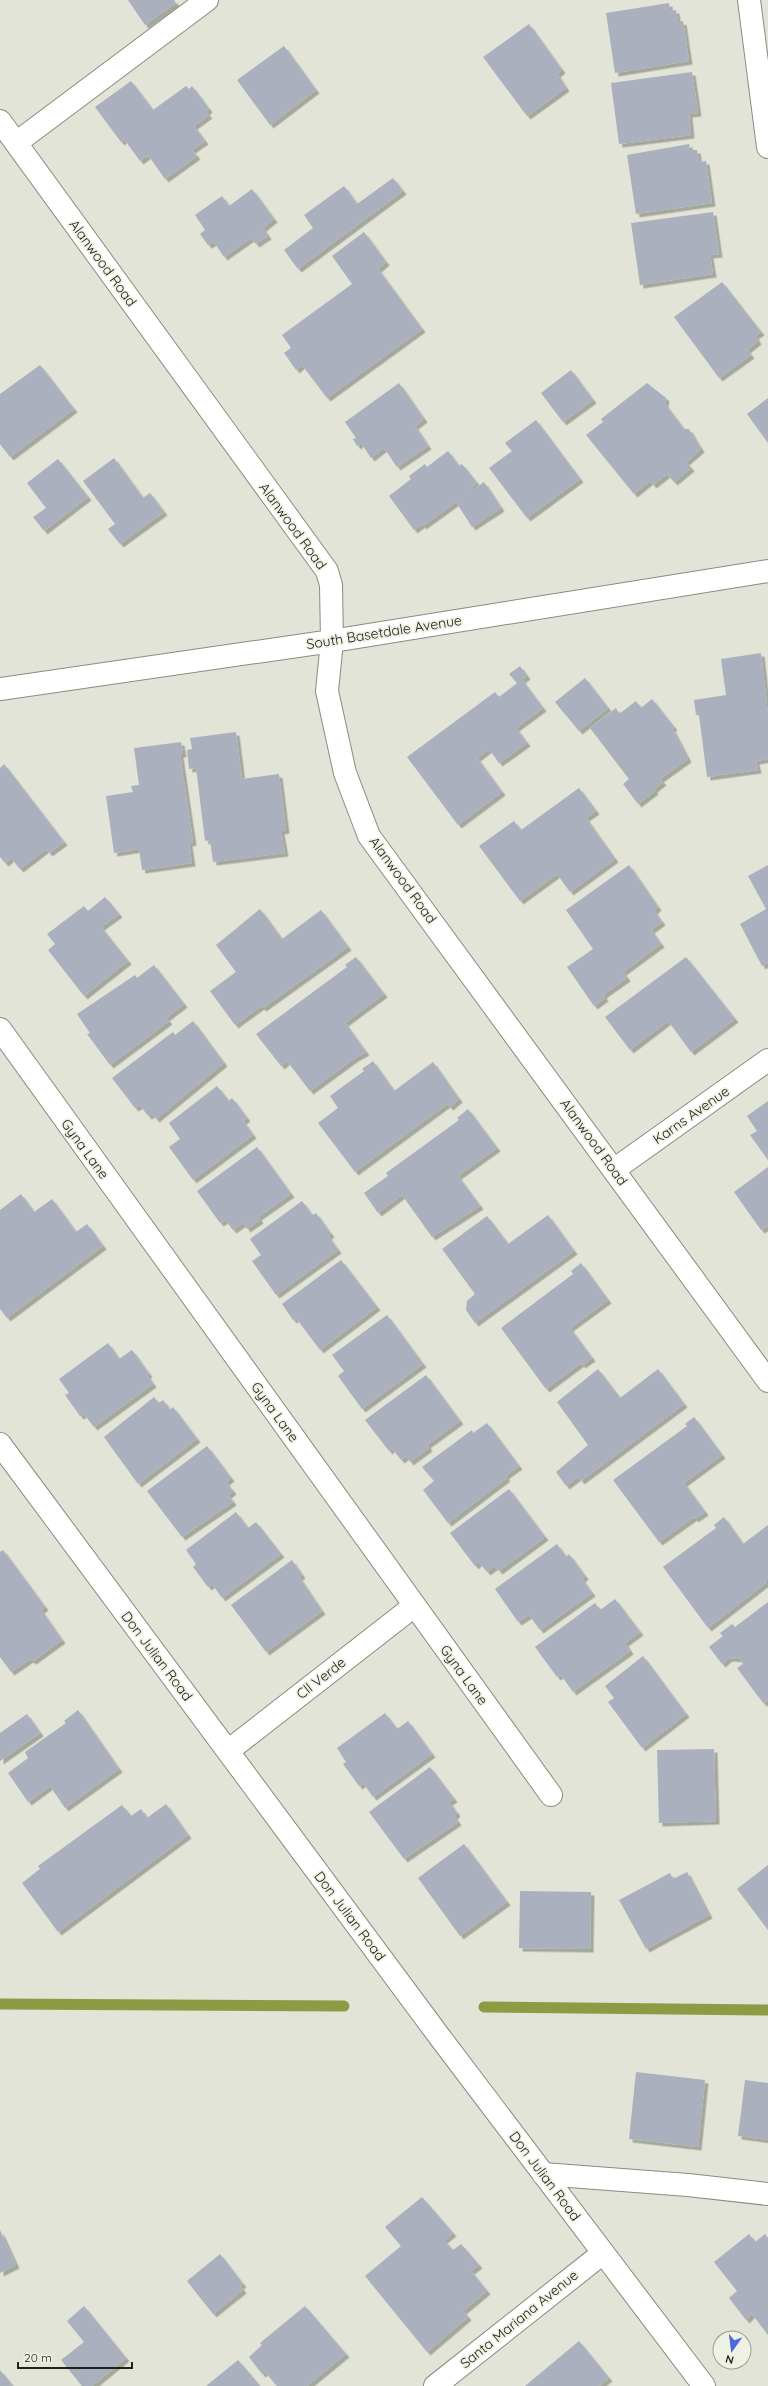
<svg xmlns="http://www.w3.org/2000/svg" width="768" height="2386" viewBox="0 0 768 2386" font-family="Quicksand,sans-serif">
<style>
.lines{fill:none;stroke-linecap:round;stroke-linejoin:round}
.stream{stroke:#8c9c45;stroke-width:11}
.building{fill:#abb0be;filter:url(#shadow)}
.minor-casing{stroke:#898c7e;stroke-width:24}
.minor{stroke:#fff;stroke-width:22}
.labels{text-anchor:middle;stroke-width:3.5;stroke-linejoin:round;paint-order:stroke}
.street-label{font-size:14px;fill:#20211c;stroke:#eef2e3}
</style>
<defs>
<filter id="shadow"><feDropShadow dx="3.5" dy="3.5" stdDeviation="0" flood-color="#0004"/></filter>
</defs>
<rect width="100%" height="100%" fill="#e1e4d6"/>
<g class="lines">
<path class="stream" d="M0 2004 344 2006
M484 2007 768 2010"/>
</g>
<path class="building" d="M128 0H174L176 3 145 25Z
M669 3 670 11 676 10 678 22 683 21 689 61 615 73 606 13Z
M529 24 562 70 557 74 566 88 527 116 483 57Z
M284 46 316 90 270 125 237 80Z
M692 72 698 113 689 114 691 135 619 144 611 83Z
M131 81 153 110 186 86 189 89 192 86 209 109 206 112 209 115 194 126 205 141 192 150 197 156 165 179 148 155 140 161 124 139 121 142 95 107Z
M689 144 690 150H697L699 162 706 161 712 203 636 214 627 155Z
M393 178 403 191 298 269 284 250 313 228 304 215 344 186 357 204Z
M252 189 274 219 263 228 268 236 256 244 251 238 224 257 214 242 208 245 200 234 205 230 195 215 222 196 229 206Z
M713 212 719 254 710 255 713 274 640 285 631 223Z
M364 232 386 262 378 269 422 329 327 398 302 365 296 370 284 353 291 348 282 335 352 284 332 256Z
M722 282 761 332 755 336 758 341 747 350 751 355 719 378 674 317Z
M40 365 74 409 10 457 0 444V394Z
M571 370 593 400 563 422 541 393Z
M399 383 424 419 415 426 428 446 397 467 384 448 371 458 361 443 357 446 353 439 356 438 345 422Z
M647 383 666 398 665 404 684 429H689L701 449 686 462 691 468 674 482 667 474 653 485 650 481 634 494 586 435 603 422 601 419Z
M768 398V443L747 414Z
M536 420 580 479 527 518 489 468 512 451 505 443Z
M448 451 459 466 462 464 477 483 471 488 473 490 484 482 501 508 472 527 456 502 423 526 422 524 414 530 389 496 411 479 409 476 425 464 427 467Z
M114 458 143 498 150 493 164 512 120 544 108 529 115 524 83 481Z
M58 459 88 497 44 531 33 517 46 508 27 483Z
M761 653 768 715V759L756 761 758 770 707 777 699 715H696L694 700 726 695 721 659Z
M520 666 527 676 522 680 543 708 516 728 527 743 499 763 489 749 477 758 502 792 458 825 407 757 495 692 499 697 517 683 509 674Z
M585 678 608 708 579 731 555 702Z
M652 699 674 727 672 728 688 759 660 779 663 782 654 789 655 791 638 804 623 784 629 779 590 728 616 708 619 714 636 701 641 708Z
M236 732 242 779 279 774 286 830 281 831 285 853 213 862 210 840 205 841 196 768 189 769 187 750 192 749 190 738Z
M181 742 183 754H180L193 842 189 843 192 863 142 870 139 849 114 853 106 796 133 792 131 786 139 785 134 748Z
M4 764 64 842 49 853 46 849 20 869 11 858 5 863 0 857V768Z
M579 788 596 811 586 818 615 859 570 892 557 874 520 901 479 846 514 821 521 830Z
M629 865 658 907 654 911 662 922 651 930 661 944 623 972 627 978 603 995 605 998 594 1006 567 967 593 949 566 910Z
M768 865V963L762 966 740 924 766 909 748 876Z
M105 897 119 914 101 927 128 961 84 996 48 950 55 944 47 934 84 906 88 911Z
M260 909 282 939 321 910 348 947 263 1008 261 1006 235 1025 210 991 236 972 216 945Z
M356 957 384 994 345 1023 366 1052 355 1058 310 1091 287 1061 281 1066 256 1034 347 967 345 965Z
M686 957 735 1019 691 1052 668 1021 630 1050 605 1017Z
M154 965 184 1004 166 1018 169 1021 110 1065 87 1034 90 1033 77 1014 135 975 137 978Z
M193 1021 224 1063 156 1119 152 1114 148 1116 140 1105 135 1108 112 1078 173 1032 175 1035Z
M373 1061 394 1091 433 1062 459 1099 450 1107 447 1104 355 1172 318 1123 338 1108 330 1096 364 1071 362 1069Z
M217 1086 229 1101 232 1098 247 1118 243 1121 253 1135 193 1180 169 1147 180 1139 169 1123Z
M768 1101V1160L750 1135 757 1131 747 1116Z
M468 1109 497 1148 458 1176 480 1206 432 1237 402 1195 378 1213 364 1193 388 1176 386 1173 459 1120 457 1118Z
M257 1147 291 1194 258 1217 260 1220 247 1229 243 1223 233 1230 225 1220 220 1223 197 1191Z
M768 1167V1226L761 1230 734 1192Z
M21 1194 34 1212 52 1199 76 1232 87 1224 103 1246 7 1318 0 1309V1210Z
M302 1201 312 1215 316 1213 331 1234 328 1236 338 1250 276 1295 252 1261 261 1255 250 1239Z
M548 1215 574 1251 475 1323 466 1310 467 1301 475 1294 442 1249 487 1216 508 1244Z
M341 1260 377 1307 320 1350 296 1318 293 1320 282 1304Z
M581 1263 608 1300 570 1328 592 1358 582 1365 581 1363 546 1389 501 1328 573 1274 571 1271Z
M387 1315 423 1364 362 1409 338 1376 344 1371 332 1355Z
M108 1343 119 1359 132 1350 149 1374 147 1375 153 1384 94 1427 84 1414 80 1416 65 1395 69 1393 59 1379Z
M598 1369 620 1398 658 1369 684 1404 581 1481 578 1477 566 1486 556 1472 588 1445 557 1402Z
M426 1375 460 1421 427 1445 429 1448 410 1462 406 1456 401 1460 392 1448 389 1451 365 1420Z
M154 1397 159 1403 163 1400 170 1410 173 1407 197 1439 138 1484 104 1437Z
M694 1417 722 1455 684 1483 705 1512 695 1519 694 1517 659 1542 613 1480 687 1426 685 1424Z
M487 1423 519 1466 505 1476 507 1478 448 1523 423 1490 434 1481 422 1467 472 1430 473 1433Z
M207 1446 231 1478 226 1482 233 1491 228 1495 233 1502 182 1537 147 1491Z
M509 1489 545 1537 499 1571 495 1566 487 1572 479 1562 475 1566 450 1533Z
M236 1512 248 1528 256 1522 281 1554 222 1598 212 1584 208 1587 193 1567 196 1564 186 1550Z
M724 1517 743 1544 768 1525V1578L765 1580 767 1582 708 1628 663 1567 716 1528 714 1525Z
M557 1544 566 1557 569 1554 585 1576 582 1579 592 1593 540 1630 529 1615 518 1622 495 1589Z
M3 1550 45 1607 41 1610 62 1640 33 1661 30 1659 11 1672 0 1657V1552Z
M292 1560 302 1575 299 1577 322 1611 266 1652 231 1605Z
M615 1599 640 1632 625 1643 630 1651 573 1692 561 1675 557 1677 535 1647 595 1603 600 1610Z
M768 1602V1700L763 1703 737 1668 743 1664 740 1659 729 1658 722 1664 709 1647 723 1636 720 1633 732 1624 735 1627Z
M643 1656 686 1714 642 1748 608 1702 614 1698 605 1686Z
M78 1710 119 1769 65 1808 50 1786 28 1802 8 1773 28 1758 25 1752 66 1723 64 1721Z
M385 1713 397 1729 408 1721 432 1754 373 1797 363 1783 359 1786 343 1764 346 1762 337 1748Z
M27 1714 40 1733 0 1761V1733Z
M714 1749 716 1821 659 1823 657 1750Z
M430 1767 454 1799 449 1802 457 1813 454 1816 458 1822 404 1859 369 1812Z
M166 1804 188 1835 58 1932 22 1883 40 1869 38 1866 122 1805 131 1816 141 1809 147 1818Z
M464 1844 507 1902 460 1936 418 1878Z
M768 1865V1930L737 1889Z
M687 1872 709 1915 646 1949 619 1900 670 1873 673 1879Z
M520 1891 591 1892 590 1949 519 1948Z
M636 2072 705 2080 698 2147 629 2139Z
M745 2080 768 2083V2140L738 2136Z
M422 2197 453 2233 444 2240 453 2250 461 2244 479 2265 471 2271 487 2291 463 2311 468 2317 427 2352 365 2276 401 2246 385 2227Z
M0 2230 16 2265 0 2273Z
M749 2234 755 2242 765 2234 768 2238V2335L752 2314 746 2320 729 2298 737 2291 714 2262Z
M220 2254 243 2284 240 2286 243 2290 213 2314 187 2281Z
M84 2306 126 2358 92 2386H82L61 2360 84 2342 67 2321Z
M305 2306 346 2354 307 2386H277L265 2372 262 2374 249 2357 262 2345 260 2343Z
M579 2341 609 2378 599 2386H525Z
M238 2360 260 2386H206Z
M0 2370 13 2386H0Z"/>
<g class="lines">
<g class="minor-casing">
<path id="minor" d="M749 0 768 147
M0 121 327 571 331 585 332 641 327 691 345 773 369 836 768 1381
M16 143 207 0
M0 689 332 641 768 571
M0 1029 551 1795
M615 1169 768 1060
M0 1444 439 2036 704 2386
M228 1751 414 1606
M543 2174 688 2185 768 2194
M435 2386 603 2253"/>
</g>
<use href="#minor" class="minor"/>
</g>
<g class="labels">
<g class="street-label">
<text transform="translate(103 263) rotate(54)" y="5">Alanwood Road</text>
<text transform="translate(293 526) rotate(54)" y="5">Alanwood Road</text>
<text transform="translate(384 632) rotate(-9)" y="5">South Basetdale Avenue</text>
<text transform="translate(403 880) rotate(54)" y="5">Alanwood Road</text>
<text transform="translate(691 1115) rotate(-35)" y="5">Karns Avenue</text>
<text transform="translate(594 1142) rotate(54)" y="5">Alanwood Road</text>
<text transform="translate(85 1149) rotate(54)" y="5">Gyna Lane</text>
<text transform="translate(275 1412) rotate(54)" y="5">Gyna Lane</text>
<text transform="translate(157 1656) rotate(53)" y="5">Don Julian Road</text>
<text transform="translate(464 1675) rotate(54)" y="5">Gyna Lane</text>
<text transform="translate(321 1678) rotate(-38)" y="5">Cll Verde</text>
<text transform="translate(350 1916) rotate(53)" y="5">Don Julian Road</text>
<text transform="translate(545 2176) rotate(53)" y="5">Don Julian Road</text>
<text transform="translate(519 2319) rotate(-39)" y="5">Santa Mariana Avenue</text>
</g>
</g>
<g transform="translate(732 2350) rotate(194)"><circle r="19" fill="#eef2e3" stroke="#9c9e93"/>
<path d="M0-3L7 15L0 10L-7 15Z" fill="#4c69dd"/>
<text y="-6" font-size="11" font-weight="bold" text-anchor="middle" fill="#20211c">N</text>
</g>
<path d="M18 2362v6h114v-6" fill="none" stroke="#20211c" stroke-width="2"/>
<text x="24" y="2362" font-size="12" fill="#20211c" stroke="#eef2e3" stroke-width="3" paint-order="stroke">20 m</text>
</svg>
